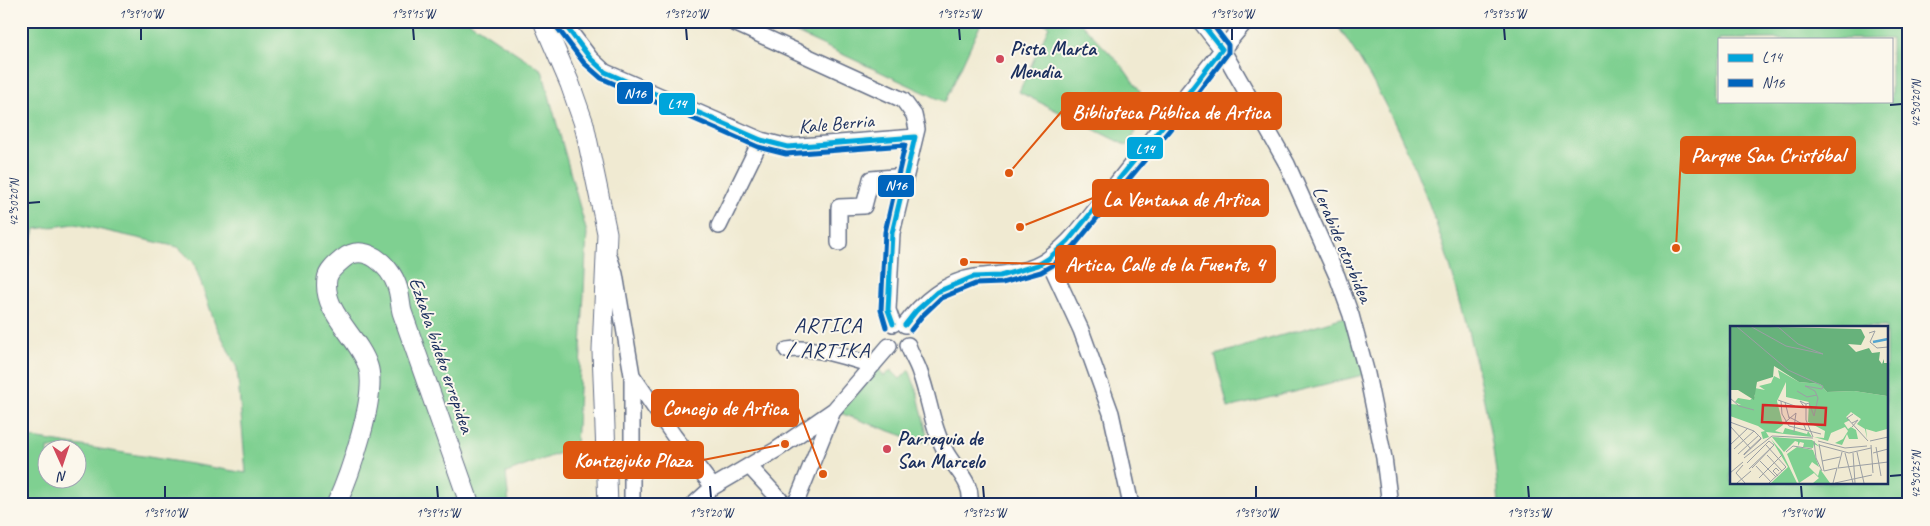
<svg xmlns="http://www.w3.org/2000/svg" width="1930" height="526" viewBox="0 0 1930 526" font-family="Caveat,sans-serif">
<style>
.green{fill:#7fd091;stroke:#4d8078;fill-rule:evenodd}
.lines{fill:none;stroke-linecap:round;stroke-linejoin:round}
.minor-casing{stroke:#667087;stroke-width:18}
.tertiary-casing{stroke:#667087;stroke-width:21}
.minor{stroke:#fff;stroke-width:15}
.tertiary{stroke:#fff;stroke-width:19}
.bus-1-casing{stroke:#fbf7ec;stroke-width:9}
.bus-2-casing{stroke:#fbf7ec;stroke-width:9}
.bus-1{stroke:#00a5db;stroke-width:5}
.bus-2{stroke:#0065bd;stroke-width:5}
.ticks{fill:none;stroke:#1b2f5e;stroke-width:2}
.poi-dot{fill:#d1495b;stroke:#fbf7ec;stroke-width:2}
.labels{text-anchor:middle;stroke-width:4;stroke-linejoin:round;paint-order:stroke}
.poi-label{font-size:20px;font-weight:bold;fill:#1b2f5e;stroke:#fbf7ec;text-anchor:start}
.street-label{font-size:20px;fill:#1b2f5e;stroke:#fbf7ec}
.quarter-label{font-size:22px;letter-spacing:1px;fill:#1b2f5e;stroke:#fbf7ec}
.inset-river{fill:none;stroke:#55a4cf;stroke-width:2.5}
.inset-road{fill:none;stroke:#9b9fa4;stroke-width:1}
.view{fill:#d62828;fill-opacity:0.15;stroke:#d62828;stroke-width:2.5}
.inset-edge{fill:none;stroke:#1b2f5e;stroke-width:2.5}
.leader{fill:none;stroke:#de5710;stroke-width:2}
.callout-dot{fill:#de5710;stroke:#fbf7ec;stroke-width:2}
.callout{fill:#de5710;stroke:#de5710;stroke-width:2}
.callout-label{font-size:21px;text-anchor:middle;font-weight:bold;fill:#fff}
.line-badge{stroke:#fbf7ec;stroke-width:2}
.badge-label{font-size:14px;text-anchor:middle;font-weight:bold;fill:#fff}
.neatline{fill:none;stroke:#1b2f5e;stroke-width:2}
.ticks-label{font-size:12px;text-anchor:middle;fill:#1b2f5e}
</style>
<rect width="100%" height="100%" fill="#fbf7ec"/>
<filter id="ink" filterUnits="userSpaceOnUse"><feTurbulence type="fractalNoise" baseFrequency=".02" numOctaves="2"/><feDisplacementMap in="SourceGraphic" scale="10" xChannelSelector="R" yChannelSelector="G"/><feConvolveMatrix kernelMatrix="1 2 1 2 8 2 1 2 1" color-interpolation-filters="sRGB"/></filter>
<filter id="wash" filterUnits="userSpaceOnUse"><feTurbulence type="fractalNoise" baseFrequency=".0096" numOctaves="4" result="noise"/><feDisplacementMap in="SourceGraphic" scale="20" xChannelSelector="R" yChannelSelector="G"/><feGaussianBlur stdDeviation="1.12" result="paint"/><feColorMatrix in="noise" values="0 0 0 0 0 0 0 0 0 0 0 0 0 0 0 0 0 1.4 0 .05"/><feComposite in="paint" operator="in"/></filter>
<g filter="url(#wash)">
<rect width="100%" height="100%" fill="#f0ead2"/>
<path class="green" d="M21 21H468L542 70 587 233 576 447 506 473 509 505H21V436L246 473 237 368 215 323 194 263 178 247 75 224 35 229 21 287ZM48 448H78V478H48Z
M771 21H982L945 102Z
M1040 21H1079L1122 66 1150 106 1127 146 1019 92 1049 26Z
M1334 21H1909V505H1499C1496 453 1485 402 1473 352 1446 237 1404 118 1334 21ZM1719 39H1891V101H1719ZM1886 327V482H1731V327Z
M1351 315 1367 374 1228 408 1215 355Z
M878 368 884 376 891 370 900 379 909 370 917 391 929 443 915 440 840 413Z"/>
</g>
<g filter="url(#ink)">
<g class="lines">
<g class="minor-casing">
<path id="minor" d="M562 21 590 58 605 72 761 140 788 147 915 137
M730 21 903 100 914 115 917 129 892 233 888 310 893 324
M1200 21 1222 49 1287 164 1337 276 1351 315 1367 374 1384 458 1390 505
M719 226 761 140
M839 243V207L864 206 871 179 905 176
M609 256 615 274 632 375V505
M1048 259 1081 330 1111 413 1131 505
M905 325C921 303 947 281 975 277 999 274 1028 274 1048 259 1075 240 1095 209 1116 184 1159 130 1201 74 1246 21
M908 345C911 355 917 363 920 373 930 400 932 429 947 454 956 470 975 485 969 505
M787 350C815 345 846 358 873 365
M632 375 674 436 713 487
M749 466 785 505
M693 505 713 487 776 450 834 410 889 346
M795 505 833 411"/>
</g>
<g class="tertiary-casing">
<path id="tertiary" d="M543 21 570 84 584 124 607 233 602 351 608 505
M336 505C349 477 378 395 368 366 358 336 322 312 327 279 328 271 337 264 343 259 364 241 390 265 397 286 400 294 400 304 402 312L470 505"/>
</g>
<use href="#minor" class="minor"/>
<use href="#tertiary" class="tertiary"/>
<g class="bus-1-casing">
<path id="bus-1" d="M562 21 590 58 605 72 761 140 788 147 915 137 892 233 888 310 893 324
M905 325 916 311 937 292 973 277 1000 276 1038 265 1048 259 1068 241 1170 117 1222 49 1200 21"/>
</g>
<g class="bus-2-casing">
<path id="bus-2" d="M556 26 584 63 601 78 758 147 786 154 905 145 885 232 881 310 886 327
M911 330 922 316 941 298 975 284 1002 283 1041 272 1053 265 1074 246 1176 122 1228 53V45L1210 21"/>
</g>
<use href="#bus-1" class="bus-1"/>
<use href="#bus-2" class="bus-2"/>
</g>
</g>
<path class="ticks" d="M141 28V40M413 28 414 40M686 28 687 40M959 28 960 40M1232 28V40M1504 28 1505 40M1890 105 1902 104M28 203 40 202M1890 476 1902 475M165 486V498M437 486 438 498M710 486 711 498M983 486 984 498M1256 486V498M1528 486 1529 498M1801 486 1802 498"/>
<g class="poi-dot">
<circle cx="1000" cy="59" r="5"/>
<circle cx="887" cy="449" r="5"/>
</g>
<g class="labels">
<g class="poi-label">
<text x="1010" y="55">Pista Marta<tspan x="1010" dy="23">Mendia</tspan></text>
<text x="897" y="445">Parroquia de<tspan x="897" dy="23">San Marcelo</tspan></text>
</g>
<g class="street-label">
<text transform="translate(836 123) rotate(-5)" y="7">Kale Berria</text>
<text transform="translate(1343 244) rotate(67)" y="7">Lerabide etorbidea</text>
<text transform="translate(442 355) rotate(71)" y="7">Ezkaba bideko errepidea</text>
</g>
<g class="quarter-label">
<text x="828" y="332">ARTICA<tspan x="828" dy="25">/ ARTIKA</tspan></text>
</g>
</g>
<g transform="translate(1730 326)">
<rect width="158" height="158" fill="#f0ead2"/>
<path d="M48 44 69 56 90 58 97 66 124 65 157 70V103L146 106 136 103 137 113 135 103 127 98 131 93 121 86 116 91 120 94 114 97 118 103 121 101 126 104 128 113H119L117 108 112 119 105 117 113 113 118 105 115 101 101 107 98 115 84 111 94 112 95 105 78 96 79 76 56 71V56L47 75 53 99 45 105 53 107 55 102 77 108 78 105 82 111 36 106 39 111 33 113 31 106 35 105 28 100 0 90V78L11 79 5 76 8 72 20 74 25 70V62L35 64 29 60 41 57 44 50 50 53ZM42 111 82 114 90 121 84 118 83 122 73 121 74 117 70 116 68 120V116L65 115 54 126ZM41 113 52 126 67 157H41L58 141ZM67 121 83 124 89 141 82 136 79 141 88 150 90 143 100 157H83L89 152 84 147 69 157 57 128Z" fill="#7fd091"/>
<path d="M0 0 131 3 135 11 131 19 118 18 126 26 139 22 142 27 150 26 149 34 152 38 154 33V37H157V70L124 65 97 66 90 58 69 56 44 40 43 51 27 56 24 74 8 64H1Z" fill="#67b27b"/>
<path class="inset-river" d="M143 16 158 13"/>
<path class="inset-road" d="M6 0 58 44 93 60 92 63 75 60 85 65 88 72 84 90 79 77 76 78V94L83 111M20 0 56 20 93 28 68 18 47 0M139 7 145 5 140 16 147 22 158 21M67 65 77 71 87 69M0 72 9 80 24 84M48 74 65 80M51 75 52 88 59 100 91 108M55 76 59 92M75 82 70 75 76 78M66 87 65 94 74 99 76 104M123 88 117 92 138 115M59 91 65 94 64 106M0 96 24 105 31 112M122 97 128 94 122 101M53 98 66 87M0 100 21 123M31 112V113L14 129V128ZM84 115 86 132 92 145M88 115 115 122 137 120M140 115 158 111M89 118 94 145M0 119 18 102M36 119 56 141 39 157M89 119 119 127 141 122M141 119 143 147M146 121 151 150M4 123 24 105M56 126 63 120 82 123M112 126 108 142 158 136M127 126 134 157M115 127 123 157M123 127 125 157M143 127 158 123M8 128 29 109M37 129 52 145M14 132 42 110 83 112M30 135 46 151M92 135 110 131M17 137 39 115 44 119M13 139 6 147 15 157M26 140 41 156M22 142 44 119M19 143 44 119M94 145 107 142 103 157M0 147 13 136M48 150 43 145 46 142 49 145M29 152 52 129M7 157 21 145M105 157 142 149"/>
<path class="view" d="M33 79 96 82 95 99 32 96Z"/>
<rect width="158" height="158" class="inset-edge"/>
</g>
<path class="leader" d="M1009 173L1062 111M1676 248L1681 155M1020 227L1093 198M964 262L1056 264M823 474L798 408M785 444L703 460"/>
<g class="callout-dot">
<circle cx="1009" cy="173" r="5"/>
<circle cx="1676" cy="248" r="5"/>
<circle cx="1020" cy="227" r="5"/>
<circle cx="964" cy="262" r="5"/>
<circle cx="823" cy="474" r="5"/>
<circle cx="785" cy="444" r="5"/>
</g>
<g class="callout">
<rect x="1062" y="93" width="219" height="36" rx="5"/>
<rect x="1681" y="137" width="174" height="36" rx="5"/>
<rect x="1093" y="180" width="175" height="36" rx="5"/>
<rect x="1056" y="246" width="219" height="36" rx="5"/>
<rect x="652" y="390" width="146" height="36" rx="5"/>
<rect x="564" y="442" width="139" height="36" rx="5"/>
</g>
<g class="callout-label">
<text x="1171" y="119">Biblioteca Pública de Artica</text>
<text x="1768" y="162">Parque San Cristóbal</text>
<text x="1181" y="206">La Ventana de Artica</text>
<text x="1165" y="271">Artica, Calle de la Fuente, 4</text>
<text x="725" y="415">Concejo de Artica</text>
<text x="633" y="467">Kontzejuko Plaza</text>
</g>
<g class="line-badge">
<rect x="616" y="81" width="38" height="24" rx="5" fill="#0065bd"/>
<rect x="658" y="92" width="38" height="24" rx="5" fill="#00a5db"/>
<rect x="1126" y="136" width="38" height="24" rx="5" fill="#00a5db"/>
<rect x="877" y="174" width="38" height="24" rx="5" fill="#0065bd"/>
</g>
<g class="badge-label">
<text x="635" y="98">N16</text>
<text x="677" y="108">L14</text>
<text x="1145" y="153">L14</text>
<text x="896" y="190">N16</text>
</g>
<rect width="1930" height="526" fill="none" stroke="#fbf7ec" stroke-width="55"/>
<rect x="1718" y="38" width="175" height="65" fill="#fbf7ec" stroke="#a1a7b3"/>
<rect x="1728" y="54" width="25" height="8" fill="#00a5db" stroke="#a1a7b3"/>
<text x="1762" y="62" font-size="15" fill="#1b2f5e">L14</text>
<rect x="1728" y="79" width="25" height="8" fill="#0065bd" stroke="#a1a7b3"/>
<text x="1762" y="88" font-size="15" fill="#1b2f5e">N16</text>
<g transform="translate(62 464) rotate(177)"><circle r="24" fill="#fbf7ec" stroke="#a1a7b3"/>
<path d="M0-4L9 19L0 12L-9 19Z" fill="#d1495b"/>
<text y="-8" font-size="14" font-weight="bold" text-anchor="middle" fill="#1b2f5e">N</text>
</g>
<rect x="28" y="28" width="1874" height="470" class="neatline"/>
<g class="ticks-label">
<text x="141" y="18">1°39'10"W</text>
<text x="413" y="18">1°39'15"W</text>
<text x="686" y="18">1°39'20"W</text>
<text x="959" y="18">1°39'25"W</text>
<text x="1232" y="18">1°39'30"W</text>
<text x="1504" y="18">1°39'35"W</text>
<text transform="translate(1916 104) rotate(-90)" y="4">42°50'20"N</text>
<text transform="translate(14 203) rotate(-90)" y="4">42°50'20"N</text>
<text transform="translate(1916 475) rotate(-90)" y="4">42°50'25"N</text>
<text x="165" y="517">1°39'10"W</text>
<text x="438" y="517">1°39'15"W</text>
<text x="711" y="517">1°39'20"W</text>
<text x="984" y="517">1°39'25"W</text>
<text x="1256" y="517">1°39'30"W</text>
<text x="1529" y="517">1°39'35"W</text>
<text x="1802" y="517">1°39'40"W</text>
</g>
</svg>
